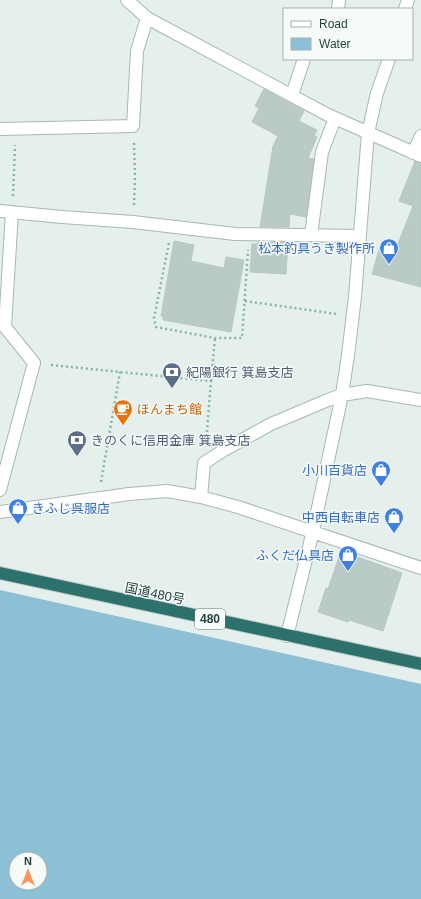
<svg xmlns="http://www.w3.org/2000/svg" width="421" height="899" viewBox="0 0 421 899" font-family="Helvetica,'Noto Sans JP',sans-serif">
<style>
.water{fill:#8bc0d6;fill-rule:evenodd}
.building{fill:#bacac6;stroke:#b7c9c4}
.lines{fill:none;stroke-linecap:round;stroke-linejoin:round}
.minor-casing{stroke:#a7b8b4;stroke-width:14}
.highway-casing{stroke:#c1cac9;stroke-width:14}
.path{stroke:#84b4ac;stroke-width:2.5;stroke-dasharray:2 3;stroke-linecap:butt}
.minor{stroke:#fff;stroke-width:12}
.highway{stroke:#2c716c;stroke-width:12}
.labels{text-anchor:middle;stroke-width:3;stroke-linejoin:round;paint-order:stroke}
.shield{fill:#f6fbf9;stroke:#627a76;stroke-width:1}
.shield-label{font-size:12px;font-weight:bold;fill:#23433e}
.shop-label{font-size:13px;fill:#366cbe;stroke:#f6fbf9;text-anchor:end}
.service-label{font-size:13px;fill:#4e5e75;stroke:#f6fbf9;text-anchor:start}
.food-label{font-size:13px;fill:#c56008;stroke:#f6fbf9;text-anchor:start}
.street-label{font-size:13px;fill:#23433e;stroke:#f6fbf9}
</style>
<rect width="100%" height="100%" fill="#e5efec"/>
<path class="water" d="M0 590 421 684V899H0ZM16 859H40V883H16Z"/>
<path class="building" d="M264 89 304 111 299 121 317 130 314 136 317 137 308 158 314 159 306 217 290 214 289 227H260L273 146 278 136 252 122 259 108 255 106Z
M415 161 421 163V287L372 274 379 250 394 254 413 206 399 201Z
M174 241 194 245 191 261 224 268 226 257 244 260 231 332 163 320V316H161Z
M258 242H288L286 274 250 272 252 244H258Z
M341 551 402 573 383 631 349 620 348 622 318 612 326 588 328 589Z"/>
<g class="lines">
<g class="minor-casing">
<path id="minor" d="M127 0 147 18 328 115 421 156
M338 9 339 0
M405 9 408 0
M292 95 304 59
M0 129 133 126 137 51 147 18
M413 153 421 136
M0 211 62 217 133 222 235 234 360 236
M311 235 322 152 335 118
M0 490 34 363 5 327 12 212
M201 497 204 463 224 450 271 424 328 400 342 395 367 391 421 400
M0 512 129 494 167 491 201 497 238 507 421 568
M287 636 313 531 342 395 348 355 355 297 368 133 377 93 389 59"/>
</g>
<g class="highway-casing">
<path id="highway" d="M0 573 421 664"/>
</g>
<path class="path" d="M13 196 15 145
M134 205 135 177 134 142
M169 243 154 318 156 327 215 338H242L248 250
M245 301 337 314
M51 365 211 381 206 443
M211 381 215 338
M101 482 120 372"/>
<use href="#minor" class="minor"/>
<use href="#highway" class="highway"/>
</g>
<defs>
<g id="shop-pin" transform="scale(1)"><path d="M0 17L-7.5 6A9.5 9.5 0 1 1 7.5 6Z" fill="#3f7fe0" stroke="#f6fbf9"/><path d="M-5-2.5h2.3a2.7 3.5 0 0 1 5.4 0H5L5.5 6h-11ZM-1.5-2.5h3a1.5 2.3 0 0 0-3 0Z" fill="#fff"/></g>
<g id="bank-pin" transform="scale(1)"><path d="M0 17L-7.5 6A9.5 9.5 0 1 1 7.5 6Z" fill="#5c6f8a" stroke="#f6fbf9"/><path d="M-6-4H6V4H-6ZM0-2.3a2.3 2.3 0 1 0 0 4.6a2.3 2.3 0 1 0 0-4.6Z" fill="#fff"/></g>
<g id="cafe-pin" transform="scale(1)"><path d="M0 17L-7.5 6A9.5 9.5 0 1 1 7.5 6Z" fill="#e8710a" stroke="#f6fbf9"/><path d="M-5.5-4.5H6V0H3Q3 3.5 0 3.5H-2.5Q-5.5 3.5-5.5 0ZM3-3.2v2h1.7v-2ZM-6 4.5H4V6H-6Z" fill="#fff"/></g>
</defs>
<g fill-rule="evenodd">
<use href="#shop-pin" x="389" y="248"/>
<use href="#bank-pin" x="172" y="372"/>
<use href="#cafe-pin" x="123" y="409"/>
<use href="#bank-pin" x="77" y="440"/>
<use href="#shop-pin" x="381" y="470"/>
<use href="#shop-pin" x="18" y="508"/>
<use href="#shop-pin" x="394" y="517"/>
<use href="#shop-pin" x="348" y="555"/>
</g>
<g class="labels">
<rect class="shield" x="195" y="609" width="30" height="20" rx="3"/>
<g class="shield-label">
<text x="210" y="623">480</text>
</g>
<g class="shop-label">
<text x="375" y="253">松本釣具うき製作所</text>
<text x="367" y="475">小川百貨店</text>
<text x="32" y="513" text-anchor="start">きふじ呉服店</text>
<text x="380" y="522">中西自転車店</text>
<text x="334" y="560">ふくだ仏具店</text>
</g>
<g class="service-label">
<text x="186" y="377">紀陽銀行 箕島支店</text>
<text x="91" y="445">きのくに信用金庫 箕島支店</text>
</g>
<g class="food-label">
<text x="137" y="414">ほんまち館</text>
</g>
<g class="street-label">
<text transform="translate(155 593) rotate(12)" y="5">国道480号</text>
</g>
</g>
<rect x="283" y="8" width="130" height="52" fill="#f6fbf9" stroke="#a2b1ae"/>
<rect x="291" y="21" width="20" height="6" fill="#ffffff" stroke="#a2b1ae"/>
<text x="319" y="28" font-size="12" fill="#23433e">Road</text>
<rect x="291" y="38" width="20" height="12" fill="#8bc0d6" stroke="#a2b1ae"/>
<text x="319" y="48" font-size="12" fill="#23433e">Water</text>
<g transform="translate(28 871)"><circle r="19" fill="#f6fbf9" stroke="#a2b1ae"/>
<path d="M0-3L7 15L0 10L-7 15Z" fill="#fa9659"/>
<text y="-6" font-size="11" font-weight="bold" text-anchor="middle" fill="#23433e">N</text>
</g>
</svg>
